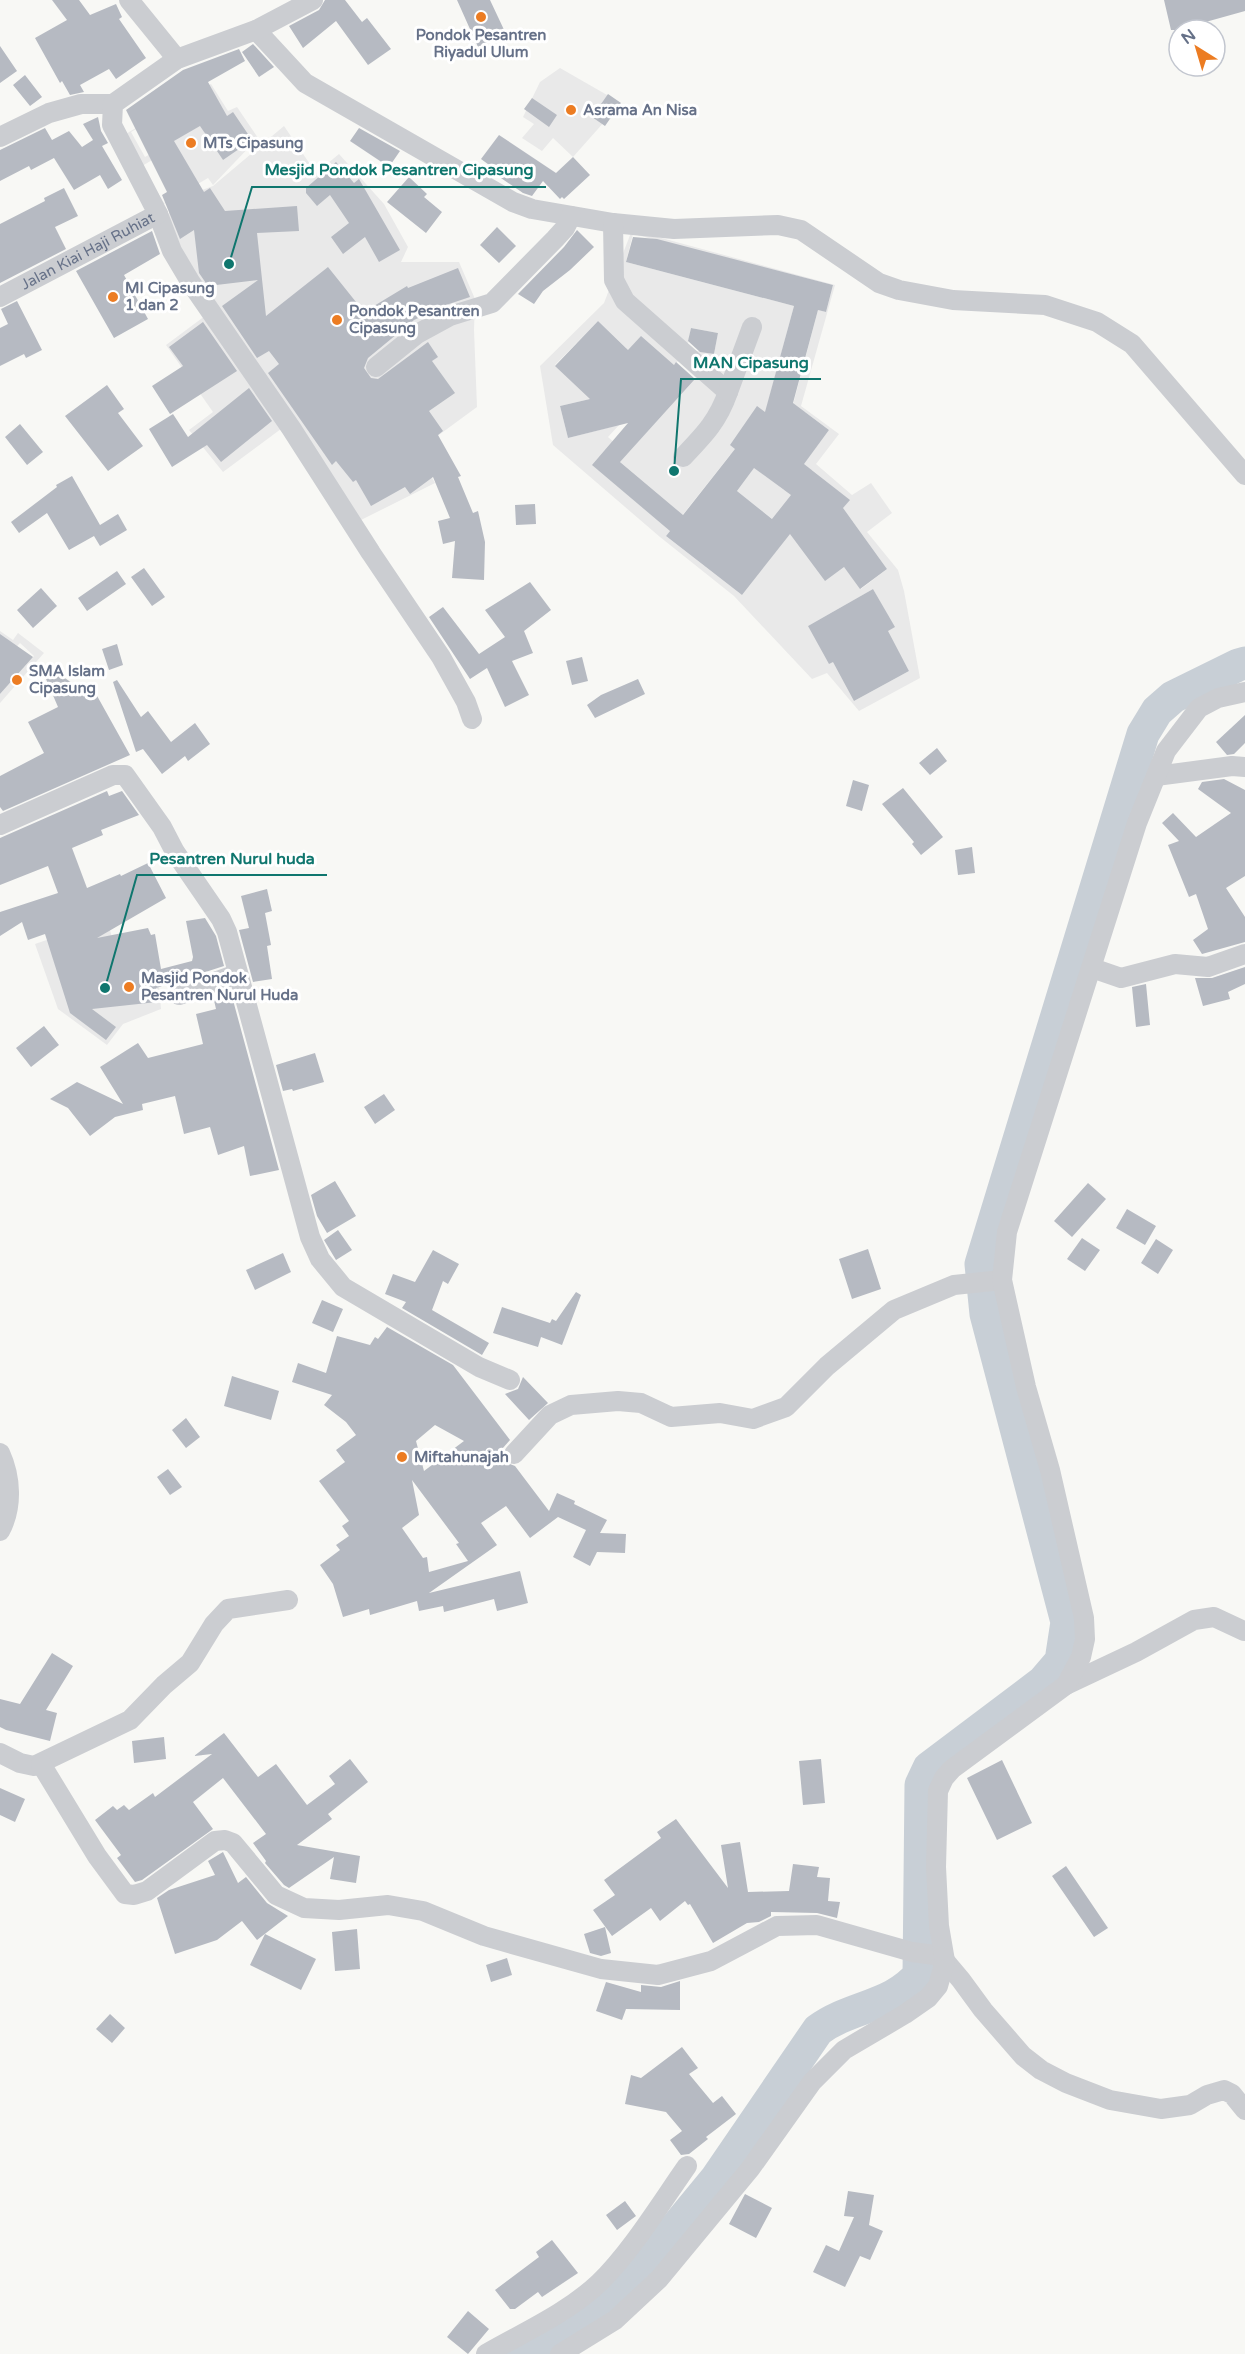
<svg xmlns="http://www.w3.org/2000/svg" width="1245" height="2354" viewBox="0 0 1245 2354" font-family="'Varela Round',sans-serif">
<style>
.built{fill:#e9e9e9;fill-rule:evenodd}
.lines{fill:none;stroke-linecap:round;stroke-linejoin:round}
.river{stroke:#c8cfd6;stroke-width:33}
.building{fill:#b6bac2;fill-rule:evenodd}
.minor{stroke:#cbcdd1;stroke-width:20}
.poi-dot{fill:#ec7c22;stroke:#fff;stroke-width:2}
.labels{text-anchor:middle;stroke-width:6;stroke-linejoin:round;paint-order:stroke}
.poi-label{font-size:15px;font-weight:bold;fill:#667188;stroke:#fff;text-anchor:start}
.street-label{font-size:15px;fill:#667188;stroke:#fff}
.leader{fill:none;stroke:#0f766e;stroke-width:2}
.callout-dot{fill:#0f766e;stroke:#fff;stroke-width:2}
.callout-label{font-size:16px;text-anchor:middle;font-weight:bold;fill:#0f766e;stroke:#fff;stroke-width:6;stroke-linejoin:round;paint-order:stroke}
</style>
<rect width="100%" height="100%" fill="#f8f8f5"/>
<path class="built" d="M560 68 621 103 573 157 553 138 542 151 522 138 534 124 523 117 540 82Z
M211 84 228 111 237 107 258 138 213 185 208 178 162 205 124 135ZM210 86 224 112 145 157 131 132ZM233 112 223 160 204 132ZM176 146 198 182 164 203 142 166Z
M284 126 316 173 339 154 384 204 408 247 401 262H459L475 299 474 330 477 407 417 451 435 483 361 520 289 423 223 472 189 430 213 412 166 345 213 310 163 219 186 196 213 186Z
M632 230 835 285 801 406 839 434 816 464 852 495 871 483 892 513 867 532 898 570 904 591 920 678 859 711 827 673 812 679 734 596 660 537 553 445 540 366 604 303ZM633 234 833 285 826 312 818 310 791 412 767 406 794 306 626 262ZM598 321 626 348 555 366V365ZM691 328 718 333 714 354 687 349ZM678 361 696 378 627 454 608 437ZM603 396 611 427 568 438 560 406ZM757 407 782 424 755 462ZM805 412 829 430 784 490 760 472ZM606 450 678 511 665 526 593 465ZM730 455 751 472 737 491 790 533 742 595 666 536ZM812 470 849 500 814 544ZM853 522 887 569 861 589 844 567ZM873 589 894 627 808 626ZM893 642 909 671 854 701Z
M0 631 13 640 18 633 44 653 0 703V694L34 656 20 643 0 665Z
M107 919 120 967 157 964 161 1009 123 1024 107 1045 58 1009 35 944Z"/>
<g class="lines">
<path class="river" d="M519 2354 598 2312 627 2287 716 2179 818 2030C850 2006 893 2007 919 1975L921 1785 929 1768 1043 1682 1061 1661 1067 1622 986 1314 981 1264 1143 734 1157 711 1173 697 1238 665 1245 663"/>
</g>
<path class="building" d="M52 0H79L90 15 116 4 122 17 119 19 146 58 116 79 109 69 80 85 84 92 70 95 62 81 60 83 35 38 67 20Z
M325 0H345L362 22 367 18 391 49 368 65 336 21 303 48 289 26 319 10Z
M457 0H490L506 34 478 47Z
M1164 0H1245V11L1202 23 1203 30H1171Z
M253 44 274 67 259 77 242 52Z
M0 46 17 71 0 83Z
M239 49 245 61 208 82 227 116 233 112 252 140 223 160 200 126 174 141 204 192 210 188 225 211 297 206 299 231 257 233 266 316 328 267 364 312 407 286 408 288 458 268 470 297 446 305 414 320 368 358 364 368 371 378 378 379 428 342 438 357 432 361 455 393 429 411 443 431 438 435 461 476 458 477 473 513 478 511 485 542 484 580 452 578 455 541 443 544 438 521 450 518 433 477 410 494 405 487 371 506 356 480 353 482 336 461 332 465 268 373 279 364 269 351 257 358 222 306 258 280 208 286 199 273 194 230 180 239 162 195 167 192 126 110 183 70Z
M25 75 42 97 30 106 13 85Z
M608 94 621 103 605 126 592 117Z
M532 98 557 115 549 127 524 109Z
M98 117 101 131 108 143 102 146 122 180 108 189 100 175 74 190 54 158 31 170 29 166 0 181V150L45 128 52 140 69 131 82 147 93 140 83 124Z
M359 128 400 151 389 167 350 141Z
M499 135 556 173 573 157 590 175 564 199 562 197 560 199 543 181 532 196 523 193 498 176 500 173 481 159Z
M336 162 354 183 359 179 400 250 379 262 365 237 343 254 331 237 349 223 330 195 317 206 306 193V188Z
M409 177 427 194 424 197 442 212 426 233 387 202Z
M64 188 78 216 55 227 66 249 0 283V224L45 201 44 198Z
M497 227 516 246 499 263 480 245Z
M577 230 594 247 570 270 543 291 534 304 518 294 564 247Z
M152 231 160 254 124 275 148 319 114 338 76 271Z
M633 237 657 239 833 285 826 312 818 310 793 403 829 430 804 464 850 500 843 508 887 569 860 589 844 567 825 581 790 534 742 595 666 536 670 531 592 465 628 423 568 438 560 406 590 399 555 366 598 321 628 350 641 336 674 365 676 362 695 379 620 462 683 515 735 449 730 445 757 406 765 412 794 306 626 262ZM754 468 791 495 772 519 737 491Z
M17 301 42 350 26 358 24 354 0 366V328L8 324 1 309Z
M203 322 237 371 170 414 152 386 183 366 169 347Z
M691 328 718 333 714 354 700 352 688 341Z
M107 385 124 409 118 413 143 446 108 471 65 416Z
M249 388 272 421 221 462 207 445 172 467 149 429 173 414 188 437Z
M20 424 43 452 27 465 5 437Z
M72 476 100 525 118 514 127 530 100 546 94 536 69 550 47 513 19 533 11 522 57 487 56 485Z
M535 504 536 524 516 525 515 505Z
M144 568 165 597 152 606 131 577Z
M117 571 126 584 87 611 78 598Z
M530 582 551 610 524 631 533 653 512 661 529 695 505 707 487 668 470 679 429 617 443 607 479 654 505 637 485 610Z
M41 588 57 606 33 628 17 610Z
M873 589 895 627 888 631 909 671 854 701 833 662 829 664 808 626Z
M0 634 33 657 0 694Z
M117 644 123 665 109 670 102 649Z
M582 657 588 681 572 685 566 661Z
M59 674 85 692 91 685 130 755 3 811 0 807V776L44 753 28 722 58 707 46 679Z
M638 679 645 694 595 718 587 705 601 695Z
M117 680 141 717 148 711 171 742 195 723 210 744 188 761 185 756 162 774 143 749 136 752 113 682Z
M1245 715V743L1234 754 1227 755 1216 742Z
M937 748 947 761 930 775 919 763Z
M1224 779 1245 790V876L1226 888 1245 917V942L1202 954 1193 940 1208 929 1196 894 1189 897 1168 845 1179 841 1162 823 1173 813 1196 837 1231 813 1198 789 1202 782Z
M853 780 869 785 862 811 846 806Z
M903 788 943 837 921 855 912 844 914 842 882 804Z
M107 791 109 796 122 791 139 815 101 830 103 835 72 848 87 888 120 874 121 876 148 863 166 898 97 938 148 928 151 935 155 934 161 969 192 961 193 957 186 921 205 918 216 936 224 966 156 988 157 1002 92 1009 116 1027 106 1040 70 1013 45 934 28 940 22 922 0 936V912L58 893 48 866 0 885V838Z
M972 847 975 873 958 875 955 850Z
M267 889 272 911 265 913 271 945 267 946 272 979 253 982 239 930 249 928 241 896Z
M1245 967V984L1228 992 1230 999 1203 1006 1195 978H1212Z
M1146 984 1150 1025 1136 1027 1132 987Z
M230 989 279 1170 250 1176 244 1146 218 1155 210 1127 184 1134 175 1096 142 1104 143 1110 115 1117 90 1136 68 1108 50 1099 77 1082 123 1104 100 1067 138 1043 148 1058 203 1044 196 1014 216 1009 213 996Z
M44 1026 59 1045 31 1067 16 1048Z
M315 1053 324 1082 293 1091 292 1089 283 1091 276 1065Z
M384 1094 395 1110 375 1124 364 1107Z
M335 1181 356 1216 327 1233 317 1216 311 1195Z
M1088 1183 1106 1199 1072 1237 1054 1221Z
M1127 1209 1156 1226 1145 1245 1116 1228Z
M338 1230 352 1250 336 1260 324 1240Z
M1082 1238 1100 1250 1085 1271 1067 1259Z
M1156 1239 1173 1250 1158 1274 1141 1263Z
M868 1249 881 1289 852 1299 839 1259Z
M433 1250 459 1264 448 1284 443 1281 432 1310 489 1343 482 1355 402 1308 406 1302 385 1294 393 1274 415 1282Z
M283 1253 291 1272 255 1290 246 1270Z
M576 1292 581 1295 562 1345 541 1337 538 1347 493 1333 502 1307 550 1323 552 1319 556 1321Z
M322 1300 343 1309 333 1332 312 1323Z
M387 1327 453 1365 510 1440 502 1449V1457L505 1462 515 1466 549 1511 557 1493 575 1501 574 1504 607 1520 600 1533 626 1534 625 1553 597 1552 590 1566 573 1557 586 1530 558 1517 530 1538 506 1506 481 1523 497 1545 429 1593 520 1571 528 1603 497 1611 494 1599 444 1612 443 1606 419 1611 417 1601 370 1615 369 1609 343 1617 333 1584 320 1565 340 1550 336 1545 349 1536 342 1526 349 1521 319 1481 345 1462 336 1450 356 1435 346 1422 324 1405 332 1395 292 1382 298 1363 326 1373 337 1336 370 1345 375 1337 378 1339ZM435 1425 464 1441 424 1471 416 1441ZM412 1480 459 1543 456 1544 468 1561 429 1572 427 1557 423 1558 402 1528 419 1515Z
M232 1376 279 1391 271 1420 224 1406Z
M523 1377 548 1403 529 1420 505 1394 518 1389Z
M186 1418 200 1437 186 1448 172 1430Z
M168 1469 182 1487 170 1495 157 1477Z
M52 1653 73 1666 46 1710 57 1713 50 1741 6 1730 0 1727V1699L20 1704Z
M224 1733 258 1777 276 1764 307 1805 335 1784 329 1776 350 1759 368 1782 328 1814 332 1819 297 1845 360 1856 356 1883 330 1879 334 1857 289 1888 284 1885 265 1863 266 1861 253 1843 266 1834 223 1778 193 1802 213 1829 142 1880 135 1882 117 1858 121 1855 95 1820 113 1806 117 1810 124 1805 129 1810 153 1793 155 1797 212 1754 194 1756Z
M164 1737 166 1759 134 1763 132 1741Z
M821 1759 825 1803 803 1805 799 1761Z
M1002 1760 1032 1823 997 1840 967 1778Z
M0 1788 25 1799 15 1822 0 1815Z
M676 1819 728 1888 721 1845 740 1842 748 1892 789 1891 793 1864 819 1867 817 1877 830 1878 828 1901 840 1902 837 1918 817 1913 771 1912V1916L759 1922 747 1923 713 1943 690 1904 688 1905 685 1901 660 1921 651 1908 612 1936 593 1910 615 1895 604 1880 661 1838 657 1832Z
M223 1852 238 1883 246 1877 267 1903 288 1916 257 1940 242 1921 217 1940 175 1954 157 1898 169 1890 215 1875 208 1861Z
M1066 1866 1108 1928 1094 1937 1052 1876Z
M605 1927 611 1953 601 1956 590 1953 584 1934Z
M357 1929 360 1969 335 1971 332 1932Z
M265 1934 316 1959 301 1990 250 1965Z
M507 1958 512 1975 491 1982 486 1965Z
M680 1981V2010L626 2009 622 2020 596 2011 606 1982 641 1992V1985L661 1987Z
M110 2014 125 2028 112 2043 96 2029Z
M682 2047 698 2068 689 2074 713 2103 722 2096 736 2114 706 2137 708 2139 689 2154 681 2155 670 2140 682 2131 666 2112 625 2104 631 2075 641 2078Z
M848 2191 874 2195 869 2225 883 2231 870 2260 860 2256 845 2287 813 2272 826 2245 839 2251 854 2217 844 2216Z
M745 2194 772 2208 756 2238 729 2224Z
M625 2201 636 2216 617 2230 606 2215Z
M552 2240 578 2273 542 2297 538 2292 515 2309H510L495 2290 539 2257 536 2252Z
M468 2311 489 2329 468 2354 447 2337Z"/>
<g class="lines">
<g class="minor">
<path d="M129 0 177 59"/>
<path d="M256 30 305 83 513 202 532 209 613 223 674 229 778 225 801 230 879 283 899 290 953 300 1045 305 1097 322 1132 344 1245 475"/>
<path d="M0 137 49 113 81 104H113"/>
<path d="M158 214 172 251 191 283 291 428 371 553 441 657 466 702 472 719"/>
<path d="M613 223 614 280 625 301 728 392C718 421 704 435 683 457"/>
<path id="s1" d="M0 297 158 214 112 125 113 104 177 59 256 30 313 0"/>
<path d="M376 367 417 334 450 316 492 303 555 239 565 228 571 216"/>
<path d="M728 392 752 327"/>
<path d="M1156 776 1232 766 1245 767"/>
<path d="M0 825 113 775H125L162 827 175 852 221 919 227 932 310 1237 320 1259 343 1287 479 1367 510 1380"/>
<path d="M1092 968 1121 978 1175 964 1208 967 1245 954"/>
<path d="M179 995 237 974"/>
<path d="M0 1453C11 1477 13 1507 0 1531"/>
<path d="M514 1454 550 1415 571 1405 618 1401 641 1403 671 1417 720 1413 753 1419 786 1407 827 1366 894 1310 954 1285 1002 1280"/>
<path d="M1066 1685 1136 1652 1194 1620 1214 1617 1244 1631"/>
<path d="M0 1753 20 1763 34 1766 130 1720 164 1685 190 1663 214 1624 228 1609 288 1600"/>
<path d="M41 1764 97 1856 125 1894 134 1895 147 1891 215 1841 225 1840 233 1843 276 1895 304 1908 339 1910 388 1905 423 1911 484 1936 601 1969 658 1975 711 1961 777 1926 817 1925 912 1952 935 1955 945 1961 961 1980 983 2010 1023 2056 1041 2070 1066 2083 1110 2100 1161 2109 1190 2105 1207 2095 1224 2090 1232 2094 1245 2110"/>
<path d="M486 2354C524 2332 566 2314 599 2283 631 2252 661 2203 687 2166"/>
<path d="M560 2354 615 2320 659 2279 750 2169 812 2082 844 2050 905 2014 928 1998 938 1986 945 1961 939 1926 936 1867 938 1791 944 1778 952 1769 1066 1685 1081 1657 1085 1639 1084 1618 1050 1470 1026 1387 1002 1280 1007 1232 1137 823 1166 751 1199 708 1218 698 1245 692"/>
</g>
</g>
<g class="poi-dot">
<circle cx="481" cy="17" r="6"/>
<circle cx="571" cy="110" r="6"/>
<circle cx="191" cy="143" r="6"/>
<circle cx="113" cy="297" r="6"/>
<circle cx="337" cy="320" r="6"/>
<circle cx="17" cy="680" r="6"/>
<circle cx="129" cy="987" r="6"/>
<circle cx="402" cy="1457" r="6"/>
</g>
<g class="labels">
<g class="poi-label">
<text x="481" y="40" text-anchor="middle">Pondok Pesantren<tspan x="481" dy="17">Riyadul Ulum</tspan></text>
<text x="583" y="115">Asrama An Nisa</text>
<text x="203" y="148">MTs Cipasung</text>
<text x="125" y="293">MI Cipasung<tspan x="125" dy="17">1 dan 2</tspan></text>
<text x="349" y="316">Pondok Pesantren<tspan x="349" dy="17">Cipasung</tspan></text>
<text x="29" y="676">SMA Islam<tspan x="29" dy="17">Cipasung</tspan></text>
<text x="141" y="983">Masjid Pondok<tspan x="141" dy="17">Pesantren Nurul Huda</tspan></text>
<text x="414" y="1462">Miftahunajah</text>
</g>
<g class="street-label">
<text dy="5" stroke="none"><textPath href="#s1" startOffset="99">Jalan Kiai Haji Ruhiat</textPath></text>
</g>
</g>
<path class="leader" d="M229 264L252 187H546M674 471L681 379H821M105 988L137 875H327"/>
<g class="callout-dot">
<circle cx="229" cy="264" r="6"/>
<circle cx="674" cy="471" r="6"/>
<circle cx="105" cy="988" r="6"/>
</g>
<g class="callout-label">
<text x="399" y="175">Mesjid Pondok Pesantren Cipasung</text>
<text x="751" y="368">MAN Cipasung</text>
<text x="232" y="864">Pesantren Nurul huda</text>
</g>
<g transform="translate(1197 48) rotate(323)"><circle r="28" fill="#ffffff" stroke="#c2c6cf" stroke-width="1.5"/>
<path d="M0-4.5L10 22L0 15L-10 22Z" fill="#ec7c22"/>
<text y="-9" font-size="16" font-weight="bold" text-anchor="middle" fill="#667188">N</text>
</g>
</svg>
